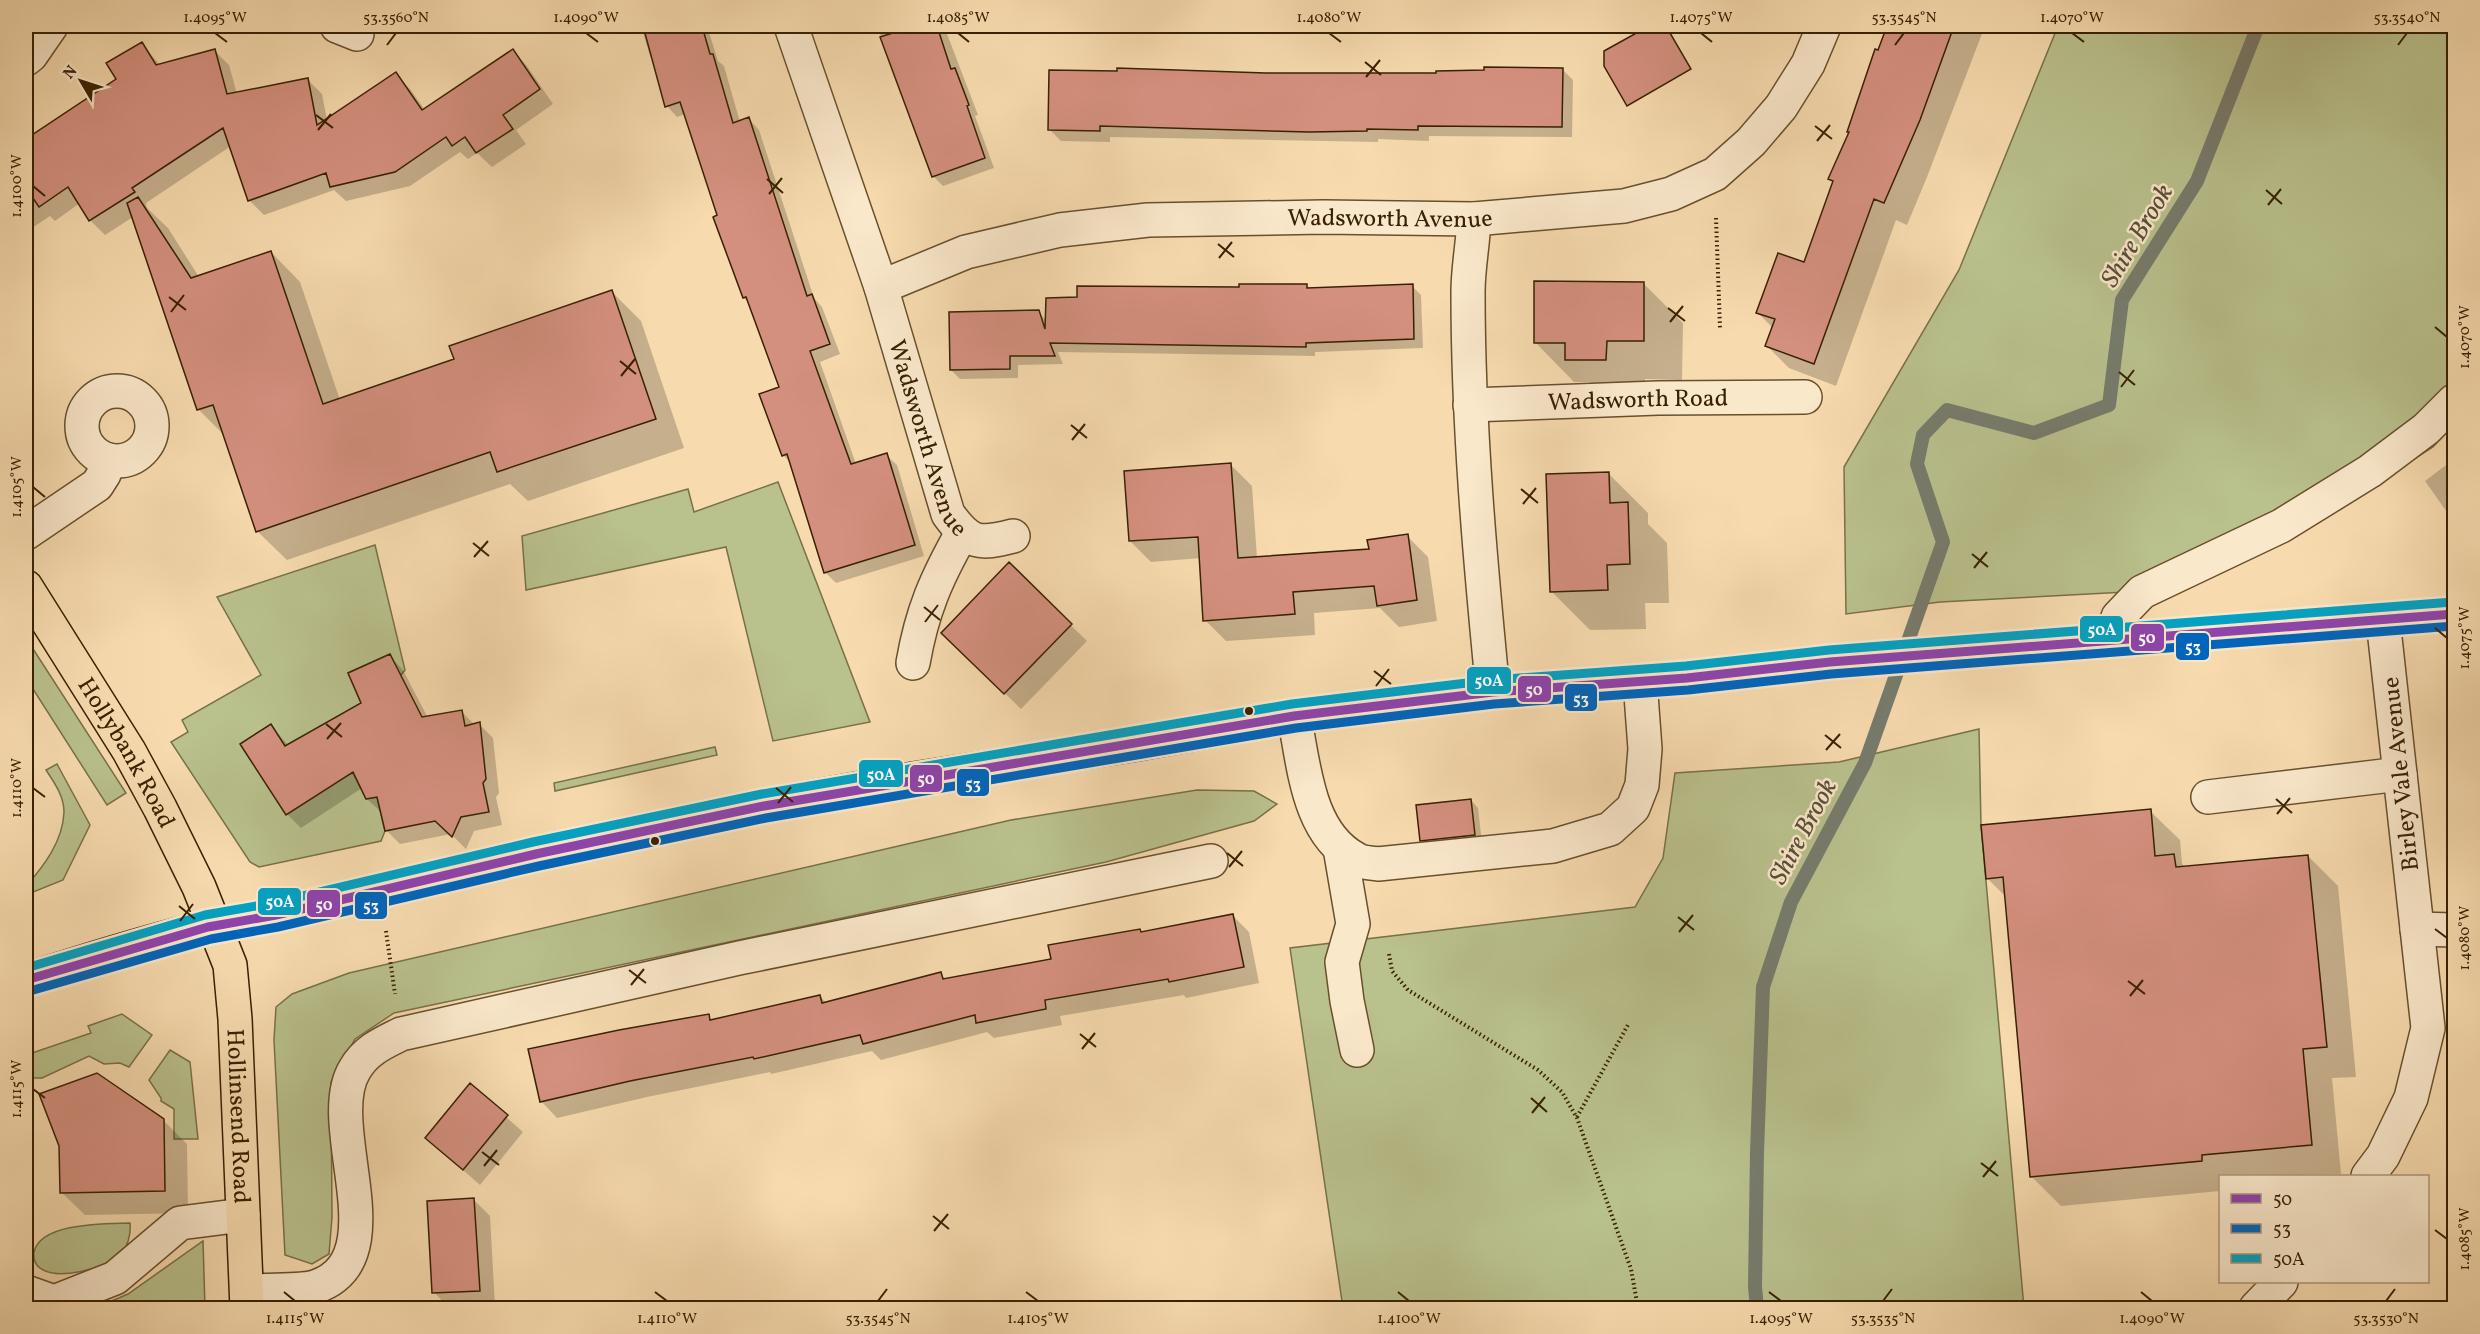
<svg xmlns="http://www.w3.org/2000/svg" width="2480" height="1334" viewBox="0 0 2480 1334" font-family="Vollkorn,serif">
<style>
.green{fill:#b9c18d;stroke:#787148;stroke-width:1.5}
.shadow{fill:#0003}
.lines{fill:none;stroke-linecap:round;stroke-linejoin:round}
.stream{stroke:#777c6d;stroke-width:14}
.building{fill:#d4907f;stroke:#382102;stroke-width:1.5}
.minor-casing{stroke:#68502d;stroke-width:36}
.major-casing{stroke:#382102;stroke-width:36}
.path{stroke:#382102;stroke-width:4;stroke-dasharray:1.5 3;stroke-linecap:butt}
.minor{stroke:#fae8cb;stroke-width:33}
.major{stroke:#f7dbaf;stroke-width:33}
.bus-1-casing{stroke:#fae8cb;stroke-width:14}
.bus-2-casing{stroke:#fae8cb;stroke-width:14}
.bus-3-casing{stroke:#fae8cb;stroke-width:14}
.bus-1{stroke:#8e44ad;stroke-width:9}
.bus-2{stroke:#0065bd;stroke-width:9}
.bus-3{stroke:#03a2c4;stroke-width:9}
.ticks{fill:none;stroke:#382102;stroke-width:2}
.bus-dot{fill:#382102;stroke:#fae8cb;stroke-width:2}
.labels{text-anchor:middle;stroke-width:5;stroke-linejoin:round;paint-order:stroke}
.street-label{font-size:24px;fill:#382102;stroke:#fae8cb}
.water-label{font-size:26px;font-style:italic;fill:#584f38;stroke:#fae8cb}
.line-badge{stroke:#fae8cb;stroke-width:2}
.badge-label{font-size:16px;text-anchor:middle;font-weight:bold;fill:#fff}
.neatline{fill:none;stroke:#382102;stroke-width:2}
.ticks-label{font-size:15px;text-anchor:middle;fill:#382102}
</style>
<rect width="100%" height="100%" fill="#f7dbaf"/>
<filter id="stains"><feTurbulence type="fractalNoise" baseFrequency=".00333" numOctaves="4"/><feColorMatrix values="0 0 0 0 .2 0 0 0 0 .09 0 0 0 0 .02 0 0 0 .5 -.17"/></filter>
<radialGradient id="worn" r=".72"><stop offset=".6" stop-color="#630" stop-opacity="0"/><stop offset="1" stop-color="#630" stop-opacity=".3"/></radialGradient>
<path class="green" d="M2058 26H2454V425L2433 447 2295 535 2164 590 1940 602 1846 614 1844 467 1959 270Z
M778 482 870 722 773 741 726 547 526 590 522 536 688 489 694 512Z
M375 545 405 670 400 676 390 654 348 673 361 703 325 782 353 773 366 799 377 797 385 831 381 841 259 867 250 862 171 742 188 732 182 720 261 675 217 597Z
M26 638 126 793 107 805 26 678Z
M1979 729 1981 825 2024 1308H1343L1290 948 1635 907 1663 858 1675 773 1839 762Z
M715 747 717 755 555 791 554 783Z
M57 764 90 825 63 880 26 895V886C44 866 63 841 64 812 64 796 54 782 46 770Z
M1197 790 1254 791 1277 804 1254 821 1106 862 394 1013 355 1039 331 1082 332 1217 329 1254 312 1264 285 1255 274 1040 276 1007 292 994 349 973 1011 820Z
M122 1014 152 1035 129 1067 120 1063 104 1064 89 1056 42 1078H34C28 1072 25 1064 26 1055L91 1033 88 1026Z
M170 1050 190 1062 198 1139H174V1109L161 1101V1098L149 1080Z
M130 1223C131 1234 128 1249 118 1256 103 1269 57 1281 40 1268 35 1265 33 1257 34 1252 41 1222 107 1224 130 1223Z
M203 1241 205 1308H95L128 1294Z"/>
<path class="shadow" d="M641 26H707L718 61 724 66 740 122 749 119 759 130 814 298 822 307 840 354 820 362 856 464 886 455 897 465 924 556 836 583 825 572 792 464 783 455 780 388 750 304 744 298 715 218 718 216 685 114 677 117 667 106 654 60 650 56Z
M877 26H944L978 115 975 116 994 168 943 186 933 176Z
M1890 26H1985L1927 177 1907 225 1896 220 1836 386 1789 368 1767 346 1773 328 1758 313 1805 264 1834 183 1830 179 1850 133Z
M142 44 160 65 214 50 229 65 237 94 307 79 322 94 327 120 395 74 410 89 425 110 513 51 527 66 553 104 516 130 526 144 492 167 477 153 468 159 460 152 410 186 346 201 334 190 264 215 249 200 231 146 146 203 147 208 168 228 199 277 271 252 300 282 340 400 456 360 612 292 641 321 684 448 528 501 510 484 287 560 257 531 225 436 199 410 133 217 105 235 90 220 80 203 55 221 50 216 26 232V142L118 80Z
M1562 69 1573 80 1572 137 1429 136V141L1378 139V142L1110 137V142L1061 141 1050 130 1266 75H1437Z
M1644 284 1683 323 1682 380 1645 379V398H1606L1590 382H1574L1535 342Z
M1306 285 1311 290 1412 286 1421 295 1423 348 1315 352V356L1058 352 1063 364 1018 365V378L960 379 951 370 1038 312 1047 321 1240 288Z
M2454 459V522L2425 481Z
M1231 465 1252 486 1257 558 1370 551 1407 536 1428 557 1437 621 1399 627 1380 608 1314 613 1315 635 1226 641 1205 620 1201 558 1151 562 1130 541Z
M1609 474 1648 513V524L1667 543 1669 603H1645L1646 629 1590 630 1551 591Z
M1009 565 1087 641 1021 709 943 633Z
M390 656 403 670 428 718 461 711 475 725 479 724 493 738 499 793 496 797 502 825 474 831 466 849 451 834 400 844 386 830 381 812 367 799 362 788 301 828 287 814 271 726 289 746 363 704Z
M1471 800 1478 808 1482 843 1429 848 1421 840Z
M2150 811 2180 840 2182 864 2186 868 2308 856 2338 886 2356 1077 2332 1078 2341 1174 2220 1176V1191L2061 1206 2031 1176 2006 897 1987 878Z
M1233 916 1249 932 1259 983 1186 998 1184 995 1060 1016 1062 1025 994 1038 987 1032 881 1060 872 1051 771 1074 770 1072 647 1097 557 1118 541 1101 708 1016 713 1021 820 996 827 1004 940 974 947 980 1052 960 1140 931 1142 933Z
M470 1085 523 1132 480 1185 427 1138Z
M163 1120 187 1144 188 1213 85 1215 61 1192Z
M474 1200 490 1216 495 1306 415 1308 446 1305 434 1292Z"/>
<g class="lines">
<path class="stream" d="M1757 1308 1755 1287 1757 1152 1763 987 1791 902 1865 763 1943 542 1917 464 1923 435 1947 410 2034 433 2109 405 2122 300 2197 181 2258 26"/>
</g>
<path class="building" d="M643 26H702L710 54H713L733 123 749 117 807 296 812 294 830 344 810 351 851 464 887 453 915 545 824 573 787 454 782 456 759 394 779 387 746 297 743 298 713 217 717 215 680 102 665 107Z
M915 26H937L951 69 955 68 969 105 967 106 985 158 932 177 880 37Z
M1649 26H1666L1691 69 1627 106 1604 66V51Z
M1887 26H1954L1920 120 1884 203 1874 199 1814 364 1765 346 1775 319 1756 313 1778 253 1804 262 1833 181 1828 179 1849 132H1847L1875 49 1878 50Z
M142 42 156 65 215 49 227 94 308 78 317 125 396 72 422 110 513 49 540 89 503 115 513 129 476 153 465 137 452 146 446 137 395 172 330 187 326 173 248 201 223 128 132 188 135 192 89 221 68 187 39 207 26 188V139L116 79 106 63Z
M1484 67 1563 68 1562 127 1418 126V130L1367 129V131L1309 132 1100 126V131L1048 130 1049 70 1117 71V68L1266 73H1436V71L1484 70Z
M138 197 191 278 271 251 323 404 454 359 449 346 612 290 656 419 497 472 490 452 256 532 213 405 197 410 127 203Z
M1534 281 1644 282V341H1607L1606 360H1565V343H1534Z
M1239 284H1307V288L1413 284 1414 339 1306 343V347L1050 343 1055 356H1010V369L950 370 949 312 1039 310 1045 329 1046 298 1077 297V286L1239 287Z
M1231 463 1238 558 1369 549 1367 540 1408 534 1417 600 1377 606 1374 586 1293 592 1295 614 1203 621 1198 537 1129 541 1124 471Z
M1609 472 1610 503 1628 502 1630 564 1607 565 1608 590 1550 592 1546 474Z
M1009 562 1072 624 1004 694 941 633Z
M390 654 422 717 462 710 465 726 480 722 486 779 483 783 489 812 461 817 452 837 435 821 385 831 377 797 366 799 353 772 286 815 240 744 271 724 285 746 361 703 348 673Z
M1471 799 1475 835 1420 841 1416 805Z
M2151 809 2155 856 2174 854 2176 867 2308 855 2327 1047 2303 1049 2312 1145 2202 1155V1161L2030 1177 2003 877 1986 879 1981 825Z
M1233 914 1244 967 1169 982 1168 979 1045 1000 1046 1009 976 1023 975 1015 863 1044 860 1035 754 1059 753 1057 630 1081 540 1102 528 1049 619 1030 709 1014 710 1020 820 995 822 1003 941 972 943 979 1051 959 1048 945 1140 929 1141 932Z
M97 1073 164 1119 165 1191 60 1193 59 1146 39 1094Z
M470 1083 508 1115 463 1170 425 1138Z
M474 1198 480 1291 432 1293 427 1201Z"/>
<g class="lines">
<g class="minor-casing">
<g id="minor">
<path d="M337 26 357 34"/>
<path id="s1" d="M791 26 881 287 948 514C970 544 978 545 1013 536"/>
<path d="M26 59 31 55 51 26"/>
<path d="M1474 219C1473 244 1468 268 1468 292 1468 426 1480 559 1493 692"/>
<path id="s2" d="M881 287 966 252 1060 230 1148 220 1323 217 1474 219 1624 206 1671 194 1715 174 1751 142 1781 107 1808 64 1824 26"/>
<circle cx="117" cy="426" r="35"/>
<path id="s3" d="M1470 405 1658 398 1805 397"/>
<path d="M26 533 97 485 104 474 108 460"/>
<path d="M2112 640 2118 617 2142 592 2281 526 2370 471 2426 429 2454 401"/>
<path d="M913 663C922 611 936 579 962 533"/>
<path d="M1294 716C1304 764 1307 833 1356 859 1362 863 1371 863 1378 864L1553 846 1610 829 1633 808 1642 785 1645 749 1640 681"/>
<path d="M2208 797 2400 774"/>
<path d="M1340 848 1353 924 1342 962 1347 1001 1357 1050"/>
<path d="M2417 929 2454 930"/>
<path d="M2368 1176 2383 1156 2411 1098 2428 1028 2383 620"/>
<path d="M247 1291C263 1290 302 1291 315 1287 400 1259 320 1125 355 1069 366 1050 383 1043 401 1034L739 958 1211 861"/>
<path d="M26 1292 54 1302 115 1278 180 1223 243 1215"/>
<path d="M2256 1308 2281 1282"/>
</g>
</g>
<g class="major-casing">
<g id="major">
<path id="s4" d="M26 587 129 751 160 808 199 887 230 965 235 1019 247 1308"/>
<path d="M26 980C86 961 146 942 208 927 238 920 268 919 298 909L536 854 764 806 901 781 1137 744 1294 716 1493 692 1687 678 1830 662 2454 614"/>
</g>
</g>
<path class="path" d="M1716 218 1720 328
M386 931 395 994
M1389 954 1392 971 1408 990 1538 1070 1562 1092 1577 1118 1631 1269 1638 1308
M1577 1117 1629 1023"/>
<use href="#minor" class="minor"/>
<use href="#major" class="major"/>
<g class="bus-1-casing">
<path id="bus-1" d="M26 980 208 927 276 915 536 854 764 806 1294 716 1493 692 1687 678 1830 662 2454 614"/>
</g>
<g class="bus-2-casing">
<path id="bus-2" d="M30 991 211 939 278 927 539 866 766 818 1296 728 1494 704 1688 690 1831 674 2454 626"/>
</g>
<g class="bus-3-casing">
<path id="bus-3" d="M26 968 205 915 273 903 533 842 762 794 1292 704 1492 680 1686 666 1829 650 2453 602"/>
</g>
<use href="#bus-1" class="bus-1"/>
<use href="#bus-2" class="bus-2"/>
<use href="#bus-3" class="bus-3"/>
</g>
<path class="ticks" d="M215 33 227 42M586 33 598 42M958 33 969 42M1329 33 1341 42M1701 33 1712 42M2072 33 2084 42M387 45 396 33M1895 45 1904 33M2398 45 2407 33M1365 62 1381 75M1366 77 1380 60M316 115 333 128M1815 126 1832 139M318 130 331 114M1817 141 1830 125M767 179 783 193M33 186 45 196M2266 190 2282 204M769 194 782 178M2268 205 2281 189M1218 244 1234 257M1219 258 1232 242M169 297 186 310M1668 308 1685 321M171 312 184 295M1670 322 1683 306M2435 327 2447 337M620 361 636 374M2119 372 2135 385M621 376 635 359M2121 387 2134 370M1071 425 1087 438M1072 440 1085 424M33 487 45 497M1521 489 1538 503M1523 504 1536 488M473 543 489 556M1972 554 1988 567M474 557 488 541M1974 568 1987 552M924 607 940 620M925 622 938 605M2435 628 2447 638M1374 671 1391 684M1376 686 1389 669M326 724 342 737M1825 735 1841 748M327 739 341 723M1826 750 1840 734M33 788 45 797M776 788 793 802M2276 799 2292 813M778 803 791 787M2277 814 2290 798M1227 853 1243 866M1229 867 1242 851M179 906 195 919M1678 917 1694 930M180 921 193 904M2435 929 2447 938M1679 932 1693 915M629 970 646 983M2128 981 2145 994M631 985 644 969M2130 996 2143 980M1080 1034 1096 1047M1082 1049 1095 1033M33 1089 45 1098M1531 1098 1547 1112M1532 1113 1545 1097M482 1152 499 1165M1981 1163 1998 1176M484 1166 497 1150M1983 1177 1996 1161M933 1216 949 1229M2435 1230 2447 1239M934 1231 948 1214M284 1292 295 1301M655 1292 667 1301M1026 1292 1038 1301M1398 1292 1409 1301M1769 1292 1781 1301M2141 1292 2152 1301M878 1301 887 1289M1883 1301 1892 1289M2386 1301 2395 1289"/>
<g class="bus-dot">
<circle cx="1249" cy="711" r="5"/>
<circle cx="655" cy="841" r="5"/>
</g>
<g class="labels">
<g class="street-label">
<text dy="8" stroke="none"><textPath href="#s2" startOffset="519">Wadsworth Avenue</textPath></text>
<text dy="8" stroke="none"><textPath href="#s3" startOffset="168">Wadsworth Road</textPath></text>
<text dy="8" stroke="none"><textPath href="#s1" startOffset="434">Wadsworth Avenue</textPath></text>
<text dy="8" stroke="none"><textPath href="#s4" startOffset="194">Hollybank Road</textPath></text>
<text transform="translate(2400 774) rotate(-96)" y="8">Birley Vale Avenue</text>
<text dy="8" stroke="none"><textPath href="#s4" startOffset="582">Hollinsend Road</textPath></text>
</g>
<g class="water-label">
<text transform="translate(2136 235) rotate(-59)" y="9">Shire Brook</text>
<text transform="translate(1802 831) rotate(-62)" y="9">Shire Brook</text>
</g>
</g>
<g class="line-badge">
<rect x="2079" y="615" width="45" height="28" rx="6" fill="#03a2c4"/>
<rect x="2130" y="623" width="35" height="29" rx="6" fill="#8e44ad"/>
<rect x="2175" y="632" width="35" height="29" rx="6" fill="#0065bd"/>
<rect x="1466" y="666" width="46" height="29" rx="6" fill="#03a2c4"/>
<rect x="1517" y="675" width="35" height="28" rx="6" fill="#8e44ad"/>
<rect x="1564" y="683" width="34" height="29" rx="6" fill="#0065bd"/>
<rect x="858" y="759" width="46" height="29" rx="6" fill="#03a2c4"/>
<rect x="909" y="764" width="34" height="29" rx="6" fill="#8e44ad"/>
<rect x="956" y="768" width="34" height="29" rx="6" fill="#0065bd"/>
<rect x="257" y="887" width="45" height="29" rx="6" fill="#03a2c4"/>
<rect x="306" y="889" width="35" height="29" rx="6" fill="#8e44ad"/>
<rect x="354" y="891" width="34" height="29" rx="6" fill="#0065bd"/>
</g>
<g class="badge-label">
<text x="2102" y="635">50A</text>
<text x="2147" y="643">50</text>
<text x="2193" y="652">53</text>
<text x="1489" y="686">50A</text>
<text x="1534" y="695">50</text>
<text x="1581" y="704">53</text>
<text x="881" y="780">50A</text>
<text x="926" y="784">50</text>
<text x="973" y="789">53</text>
<text x="280" y="907">50A</text>
<text x="324" y="910">50</text>
<text x="371" y="911">53</text>
</g>
<rect width="2480" height="1334" fill="none" stroke="#f7dbaf" stroke-width="66"/>
<rect x="2219" y="1175" width="210" height="108" fill="#fae8cb" stroke="#ac987b" stroke-width="1.5"/>
<rect x="2231" y="1194" width="30" height="9" fill="#8e44ad" stroke="#ac987b" stroke-width="1.5"/>
<text x="2273" y="1205" font-size="18" fill="#382102">50</text>
<rect x="2231" y="1224" width="30" height="9" fill="#0065bd" stroke="#ac987b" stroke-width="1.5"/>
<text x="2273" y="1235" font-size="18" fill="#382102">53</text>
<rect x="2231" y="1254" width="30" height="9" fill="#03a2c4" stroke="#ac987b" stroke-width="1.5"/>
<text x="2273" y="1265" font-size="18" fill="#382102">50A</text>
<g transform="translate(81 81) rotate(309)" stroke="#fae8cb" stroke-width="4.5" paint-order="stroke">
<path d="M0-4.5L10 22L0 15L-10 22Z" fill="#382102"/>
<text y="-9" font-size="16" font-weight="bold" text-anchor="middle" fill="#382102">N</text>
</g>
<rect x="33" y="33" width="2414" height="1268" class="neatline"/>
<g class="ticks-label">
<text x="215" y="22">1.4095°W</text>
<text x="396" y="22">53.3560°N</text>
<text x="586" y="22">1.4090°W</text>
<text x="958" y="22">1.4085°W</text>
<text x="1329" y="22">1.4080°W</text>
<text x="1701" y="22">1.4075°W</text>
<text x="1904" y="22">53.3545°N</text>
<text x="2072" y="22">1.4070°W</text>
<text x="2407" y="22">53.3540°N</text>
<text transform="translate(16 186) rotate(-90)" y="5">1.4100°W</text>
<text transform="translate(2464 337) rotate(-90)" y="5">1.4070°W</text>
<text transform="translate(16 487) rotate(-90)" y="5">1.4105°W</text>
<text transform="translate(2464 638) rotate(-90)" y="5">1.4075°W</text>
<text transform="translate(16 788) rotate(-90)" y="5">1.4110°W</text>
<text transform="translate(2464 938) rotate(-90)" y="5">1.4080°W</text>
<text transform="translate(16 1089) rotate(-90)" y="5">1.4115°W</text>
<text transform="translate(2464 1239) rotate(-90)" y="5">1.4085°W</text>
<text x="295" y="1323">1.4115°W</text>
<text x="667" y="1323">1.4110°W</text>
<text x="878" y="1323">53.3545°N</text>
<text x="1038" y="1323">1.4105°W</text>
<text x="1409" y="1323">1.4100°W</text>
<text x="1781" y="1323">1.4095°W</text>
<text x="1883" y="1323">53.3535°N</text>
<text x="2152" y="1323">1.4090°W</text>
<text x="2386" y="1323">53.3530°N</text>
</g>
<rect width="100%" height="100%" filter="url(#stains)"/>
<rect width="100%" height="100%" fill="url(#worn)"/>
</svg>
